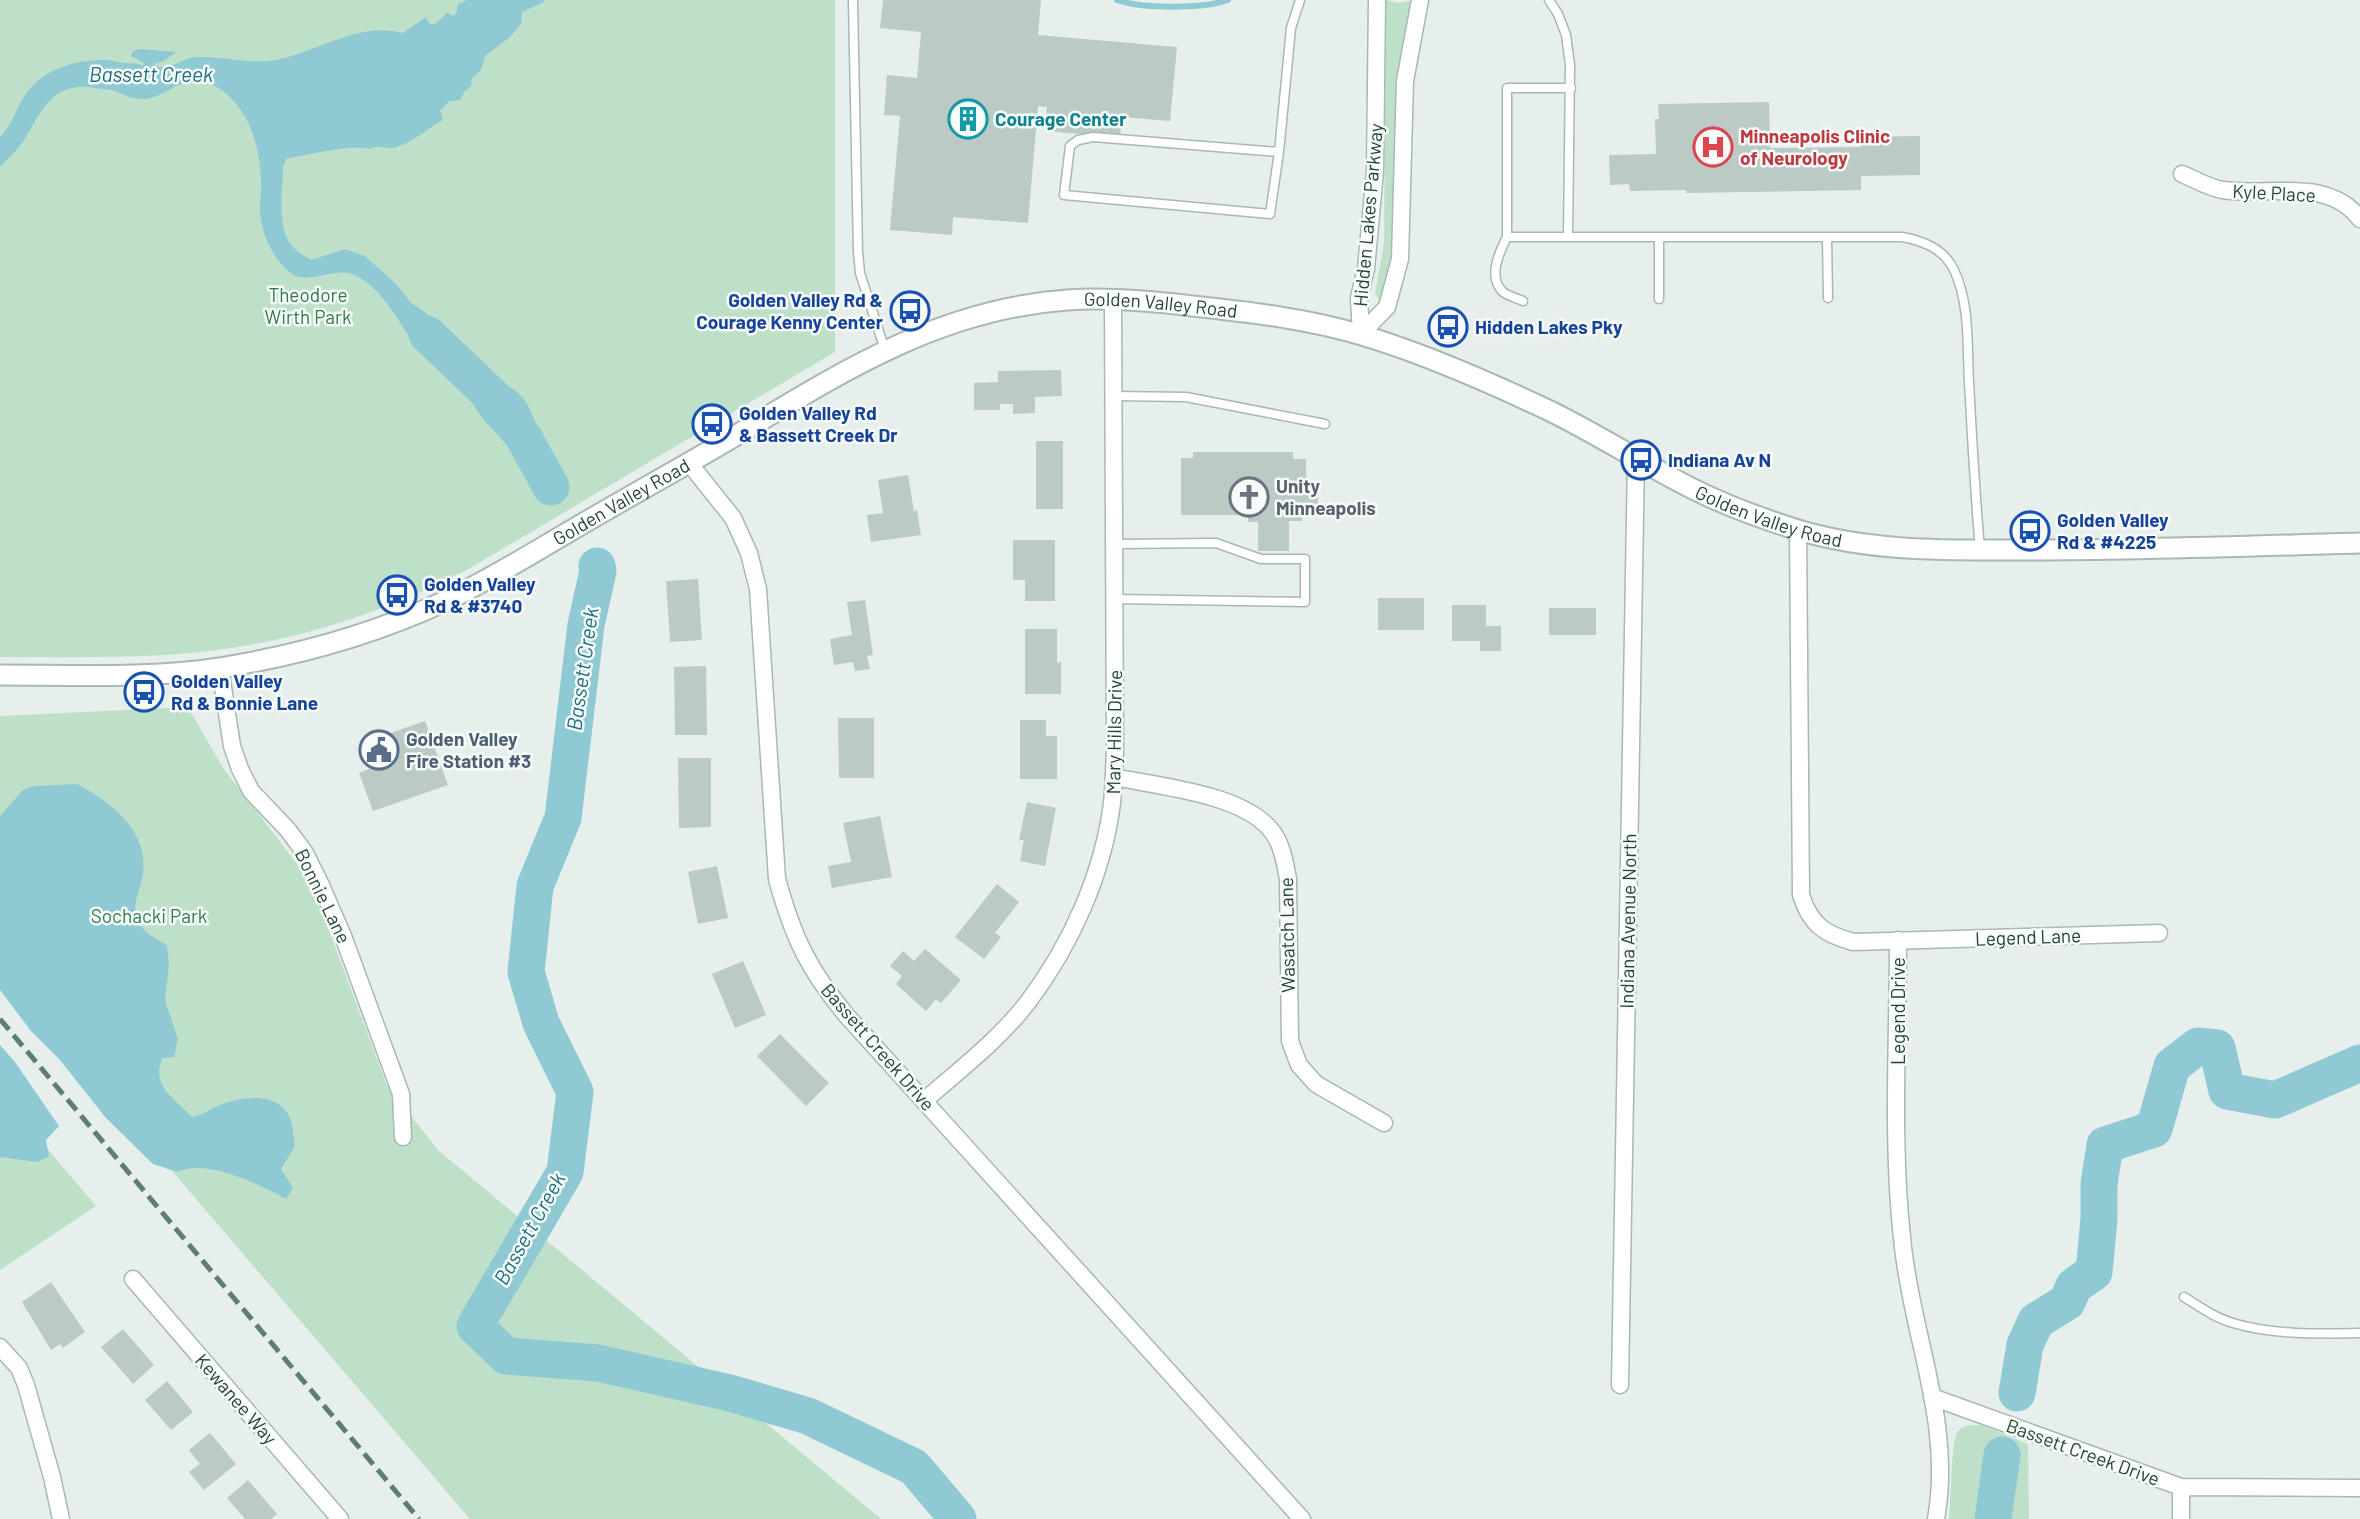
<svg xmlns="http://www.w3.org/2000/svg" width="2360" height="1519" viewBox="0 0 2360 1519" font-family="Barlow,sans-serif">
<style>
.green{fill:#bfe0c8}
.water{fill:#8ec9d4}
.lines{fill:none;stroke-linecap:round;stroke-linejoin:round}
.stream{stroke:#8ec9d4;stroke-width:6}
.river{stroke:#8ec9d4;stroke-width:37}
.building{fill:#bbcac4}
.service-casing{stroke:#a8b8b2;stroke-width:11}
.minor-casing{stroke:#a8b8b2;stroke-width:19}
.tertiary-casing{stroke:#a8b8b2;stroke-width:23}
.service{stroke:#fff;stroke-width:8}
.minor{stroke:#fff;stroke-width:16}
.tertiary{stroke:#fff;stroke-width:19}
.rail{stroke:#5f7d75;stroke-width:5;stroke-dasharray:14 7;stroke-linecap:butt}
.labels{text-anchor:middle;stroke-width:5;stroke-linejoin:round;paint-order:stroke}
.culture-label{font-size:19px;font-weight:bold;fill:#0d838f;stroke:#f7fbf9;text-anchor:start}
.health-label{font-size:19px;font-weight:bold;fill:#be3a42;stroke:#f7fbf9;text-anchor:start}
.street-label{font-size:19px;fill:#24423a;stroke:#f7fbf9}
.park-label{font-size:19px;fill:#2d7a4b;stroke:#f7fbf9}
.transit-label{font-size:19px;font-weight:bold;fill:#164399;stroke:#f7fbf9;text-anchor:start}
.worship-label{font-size:19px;font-weight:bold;fill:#5b616d;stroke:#f7fbf9;text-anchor:start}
.service-label{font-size:19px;font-weight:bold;fill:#4e5e75;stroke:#f7fbf9;text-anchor:start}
.water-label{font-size:21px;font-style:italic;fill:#1c6f80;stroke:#f7fbf9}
</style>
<rect width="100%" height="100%" fill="#e6efeb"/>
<path class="green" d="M0 0H835V352L472 567C378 617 273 649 166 655 111 658 55 657 0 657Z
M1386 0 1399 3 1413 0 1400 60 1396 245 1382 298 1379 299 1375 294 1384 243Z
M188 707 223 768 311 882 387 1086 439 1151 881 1519H470L0 970V716Z
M0 1093 96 1206 0 1270Z
M1972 1425H1981L2028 1444 2029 1519H1949C1951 1502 1951 1444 1957 1433 1960 1427 1966 1426 1972 1425Z"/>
<path class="water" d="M467 0H544V2L522 12 521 24 510 37 485 56 481 70 472 78 471 86 465 91 460 100 450 101 440 110 443 120C427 129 414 141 397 147 387 150 378 144 369 149 352 144 305 155 286 159L283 167C283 190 276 227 292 246 297 252 304 256 311 260L345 249 365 256 396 284 411 303 426 313 437 324 445 343 468 364 458 373C452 367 446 360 439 355 432 350 422 349 415 344 410 340 407 332 403 327 390 307 375 283 352 274 332 267 305 288 287 270 272 257 262 233 260 213 259 206 261 199 261 192 262 158 254 119 228 95 219 87 207 80 194 81 176 82 163 97 145 99 133 99 125 96 115 91 112 90 94 88 89 87 50 84 41 113 24 140 17 151 8 158 0 167V137C12 126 17 105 28 91 47 67 77 60 106 60 112 60 116 62 122 63 130 64 136 62 143 66L144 63 131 56 133 51 140 49 176 52 164 61 153 64C165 74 183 57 198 57 221 56 245 63 268 61 312 56 357 20 403 33L426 17 430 24H435L448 12 452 16 456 14 458 4Z
M477 369C492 379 510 383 522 397 539 417 542 458 558 482L544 492 526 471 514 444C488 433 475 407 461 385Z
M77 784C110 801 149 831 143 874 141 890 130 905 138 921 143 933 157 939 167 945L169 965 165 1001 178 1039 174 1057 163 1058C149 1085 176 1100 192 1117 204 1115 211 1108 222 1104 242 1098 274 1091 288 1114 293 1122 293 1137 295 1146L281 1169 293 1188 286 1199C261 1185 206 1158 177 1172L153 1164 106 1118 60 1060 31 1031 0 990V816L23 790 33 786Z
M0 1045 15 1062 59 1126 46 1140 49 1157 37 1162 0 1157Z"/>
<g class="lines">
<path class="stream" d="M1117 0C1142 9 1203 9 1228 0"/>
<path class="river" d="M427 334 493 397 524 438 551 487
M597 566 598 571 586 625 563 818 535 886 526 972 541 1023 575 1092 565 1172 475 1326 506 1356 598 1363 730 1393 808 1416 914 1467 958 1519
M2017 1393 2025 1345 2036 1321 2067 1302 2074 1286 2094 1272 2099 1219V1184L2105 1145 2154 1129 2172 1066 2198 1046 2217 1048 2227 1091 2275 1100 2360 1063
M1993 1519 2002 1455"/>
</g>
<path class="building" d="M883 0H1041L1038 35 1177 47 1170 121 1122 117 1120 137 1045 131 1047 107 1038 106 1028 223 953 217 952 235 890 230 900 116 884 115 887 75 917 78 921 32 880 28Z
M1769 102 1770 148 1861 147V137L1920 136V175L1861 176V190L1686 193V190L1630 191 1629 184 1610 185 1609 155 1656 154 1655 119H1659L1658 104Z
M1061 370 1062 396 1035 397V413L1013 414V404H1000V410H974V383L998 382V371Z
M1036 441H1063V509H1036Z
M1193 452H1293V459H1306V482H1318V511H1302V521H1289V551H1258V522H1248V515H1181V458H1193Z
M908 475 914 511 917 510 921 535 871 542 867 515 883 513 878 480Z
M1013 540H1055V601H1025V580H1013Z
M698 579 702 640 670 642 666 581Z
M1378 598H1424V630H1378Z
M865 600 873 655 867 656 870 669 855 671 853 662 834 665 830 639 852 635 847 602Z
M1452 605H1486V626H1501V651H1480V641H1452Z
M1549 608H1596V635H1549Z
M1025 629H1057V663L1061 662V694H1025Z
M706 666 707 735H675L674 667Z
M838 718H874V778H839Z
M1020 720H1046V736H1057V779H1020Z
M425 721 448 785 373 811 359 773 371 768 362 743Z
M678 758H711V827L679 828Z
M1027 802 1056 808 1045 866 1020 861 1024 840H1019Z
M880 816 892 877 832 888 828 866 851 862 843 823Z
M717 866 728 918 698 924 688 872Z
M997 884 1019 902 995 933 1001 937 984 959 955 937Z
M925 949 961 980 941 1003 936 999 926 1011 896 984 902 976 890 966 903 951 914 961Z
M743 961 766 1015 735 1028 712 974Z
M780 1034 829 1083 806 1106 757 1056Z
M51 1282 85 1332 63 1348 60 1344 51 1350 22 1302Z
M123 1329 154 1365 133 1384 101 1347Z
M167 1381 193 1412 171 1430 145 1400Z
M210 1433 236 1464 204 1490 189 1472 200 1464 189 1450Z
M248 1480 277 1514 271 1519H245L227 1498Z"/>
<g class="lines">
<g class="service-casing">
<path id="service" d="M853 0 858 252 860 273 885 350
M1549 0 1558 14 1566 35 1570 65 1568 237H1902C1924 241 1944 249 1954 270 1970 303 1967 346 1969 382 1972 438 1975 493 1980 549
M1279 152 1093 137 1078 140 1070 146 1064 195 1270 214 1279 152 1291 28 1300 0
M1507 237H1568
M1827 237 1828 298
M1659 238V299
M1523 301C1517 298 1507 296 1502 291 1488 276 1499 253 1507 237V88H1571
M1114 396 1186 397 1325 424
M1115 599 1305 602V559H1261L1216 543 1116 544
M2184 1297C2200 1307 2215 1318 2233 1323 2273 1335 2318 1334 2360 1333"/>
</g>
<g class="minor-casing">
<path id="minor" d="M2182 174C2195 179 2209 188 2223 190 2268 197 2328 176 2360 219
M1361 334 1387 307 1400 259 1405 81 1420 0
M1361 334 1359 298 1366 269 1375 171 1377 0
M689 463 733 518 749 553 758 589 777 879C793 937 808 969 847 1016L1302 1519
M1798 530 1801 895C1810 924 1824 934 1853 942L2159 933
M220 668 232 746 240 769 251 791 288 830 305 853 320 883 343 936 401 1094 403 1137
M1114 777C1158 786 1241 794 1270 829 1282 842 1285 863 1288 879L1290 1041 1299 1065 1316 1084 1384 1123
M1898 940C1898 1042 1891 1146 1903 1247 1913 1339 1953 1425 1936 1519
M924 1101C959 1070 999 1040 1028 1002 1071 945 1103 874 1112 803 1114 785 1114 767 1115 750L1113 299
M133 1279 340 1519
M0 1347 19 1368 26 1385 52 1477 61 1519
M1620 1385 1636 458
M1932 1397 2181 1487 2360 1488
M2181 1487V1519"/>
</g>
<g class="tertiary-casing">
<g id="tertiary">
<path id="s1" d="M0 675C74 675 152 679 225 667 298 655 373 634 441 603 486 582 529 555 572 530 626 498 681 468 735 436 841 372 940 309 1067 300 1109 297 1151 301 1192 306 1249 312 1310 319 1365 336 1428 355 1491 383 1550 411 1599 435 1645 465 1693 489 1727 506 1763 519 1798 530 1875 553 1955 550 2034 550 2143 550 2251 546 2360 543"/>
</g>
</g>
<use href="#service" class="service"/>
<use href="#minor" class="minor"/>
<use href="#tertiary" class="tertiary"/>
<path class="rail" d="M0 1019 419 1519"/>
</g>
<defs>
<g id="building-ring" transform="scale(2.0125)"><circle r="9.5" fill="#f7fbf9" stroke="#0f9aa8" stroke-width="1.5"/><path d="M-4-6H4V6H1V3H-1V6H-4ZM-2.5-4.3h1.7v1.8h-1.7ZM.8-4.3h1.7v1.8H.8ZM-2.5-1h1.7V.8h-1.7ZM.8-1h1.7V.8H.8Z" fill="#0f9aa8"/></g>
<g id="hospital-ring" transform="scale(2.0125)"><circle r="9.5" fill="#f7fbf9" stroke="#e0444e" stroke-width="1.5"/><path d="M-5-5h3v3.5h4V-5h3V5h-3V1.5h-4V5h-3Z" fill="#e0444e"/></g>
<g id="bus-ring" transform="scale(2.0125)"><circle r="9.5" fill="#f7fbf9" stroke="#1a4fb4" stroke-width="1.5"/><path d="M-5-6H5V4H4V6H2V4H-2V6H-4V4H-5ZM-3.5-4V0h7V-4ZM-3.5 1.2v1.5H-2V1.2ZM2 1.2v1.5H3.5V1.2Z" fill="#1a4fb4"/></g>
<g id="church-ring" transform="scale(2.0125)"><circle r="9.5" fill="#f7fbf9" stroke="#6b7280" stroke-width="1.5"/><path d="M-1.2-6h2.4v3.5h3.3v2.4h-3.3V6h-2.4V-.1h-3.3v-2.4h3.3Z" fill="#6b7280"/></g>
<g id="civic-ring" transform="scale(2.0125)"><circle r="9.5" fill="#f7fbf9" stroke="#5c6f8a" stroke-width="1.5"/><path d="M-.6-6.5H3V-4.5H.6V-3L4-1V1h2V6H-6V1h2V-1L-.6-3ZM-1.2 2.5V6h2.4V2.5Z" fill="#5c6f8a"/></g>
</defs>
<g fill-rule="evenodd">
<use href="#building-ring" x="968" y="119"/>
<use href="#hospital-ring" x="1713" y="147"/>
<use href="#bus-ring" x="910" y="311"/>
<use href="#bus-ring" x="1448" y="327"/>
<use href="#bus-ring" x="712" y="424"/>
<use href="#bus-ring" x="1641" y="460"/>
<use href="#church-ring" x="1249" y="497"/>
<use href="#bus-ring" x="2030" y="531"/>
<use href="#bus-ring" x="397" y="595"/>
<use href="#bus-ring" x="144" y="692"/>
<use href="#civic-ring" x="379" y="750"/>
</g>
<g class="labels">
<g class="culture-label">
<text x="995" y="126">Courage Center</text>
</g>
<g class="health-label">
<text x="1740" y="143">Minneapolis Clinic<tspan x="1740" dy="22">of Neurology</tspan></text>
</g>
<g class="street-label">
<text transform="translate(2274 193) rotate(3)" y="7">Kyle Place</text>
<text transform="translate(1368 215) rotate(-85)" y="7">Hidden Lakes Parkway</text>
<text dy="7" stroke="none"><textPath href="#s1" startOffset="1246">Golden Valley Road</textPath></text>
<text dy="7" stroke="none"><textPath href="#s1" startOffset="658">Golden Valley Road</textPath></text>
<text dy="7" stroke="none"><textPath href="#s1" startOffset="1897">Golden Valley Road</textPath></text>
<text transform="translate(1114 732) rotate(-89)" y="7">Mary Hills Drive</text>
<text transform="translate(323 896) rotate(64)" y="7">Bonnie Lane</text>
<text transform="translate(1628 921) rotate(-89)" y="7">Indiana Avenue North</text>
<text transform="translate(1287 935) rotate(-91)" y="7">Wasatch Lane</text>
<text transform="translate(2028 937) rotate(-2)" y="7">Legend Lane</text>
<text transform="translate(1898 1011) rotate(-90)" y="7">Legend Drive</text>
<text transform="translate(878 1047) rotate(49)" y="7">Bassett Creek Drive</text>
<text transform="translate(236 1399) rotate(49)" y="7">Kewanee Way</text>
<text transform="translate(2083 1452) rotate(20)" y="7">Bassett Creek Drive</text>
</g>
<g class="park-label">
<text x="308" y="302">Theodore<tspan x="308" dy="22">Wirth Park</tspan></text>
<text x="149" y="923">Sochacki Park</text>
</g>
<g class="transit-label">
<text x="883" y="307" text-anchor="end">Golden Valley Rd &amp;<tspan x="883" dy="22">Courage Kenny Center</tspan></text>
<text x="1475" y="334">Hidden Lakes Pky</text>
<text x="739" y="420">Golden Valley Rd<tspan x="739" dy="22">&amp; Bassett Creek Dr</tspan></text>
<text x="1668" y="467">Indiana Av N</text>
<text x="2057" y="527">Golden Valley<tspan x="2057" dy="22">Rd &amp; #4225</tspan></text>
<text x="424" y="591">Golden Valley<tspan x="424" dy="22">Rd &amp; #3740</tspan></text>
<text x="171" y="688">Golden Valley<tspan x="171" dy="22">Rd &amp; Bonnie Lane</tspan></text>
</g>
<g class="worship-label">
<text x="1276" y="493">Unity<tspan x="1276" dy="22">Minneapolis</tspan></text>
</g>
<g class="service-label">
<text x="406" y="746">Golden Valley<tspan x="406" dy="22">Fire Station #3</tspan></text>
</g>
<g class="water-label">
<text x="151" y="82">Bassett Creek</text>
<text transform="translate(583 669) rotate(-82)" y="7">Bassett Creek</text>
<text transform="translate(530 1229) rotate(-61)" y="7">Bassett Creek</text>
</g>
</g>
</svg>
